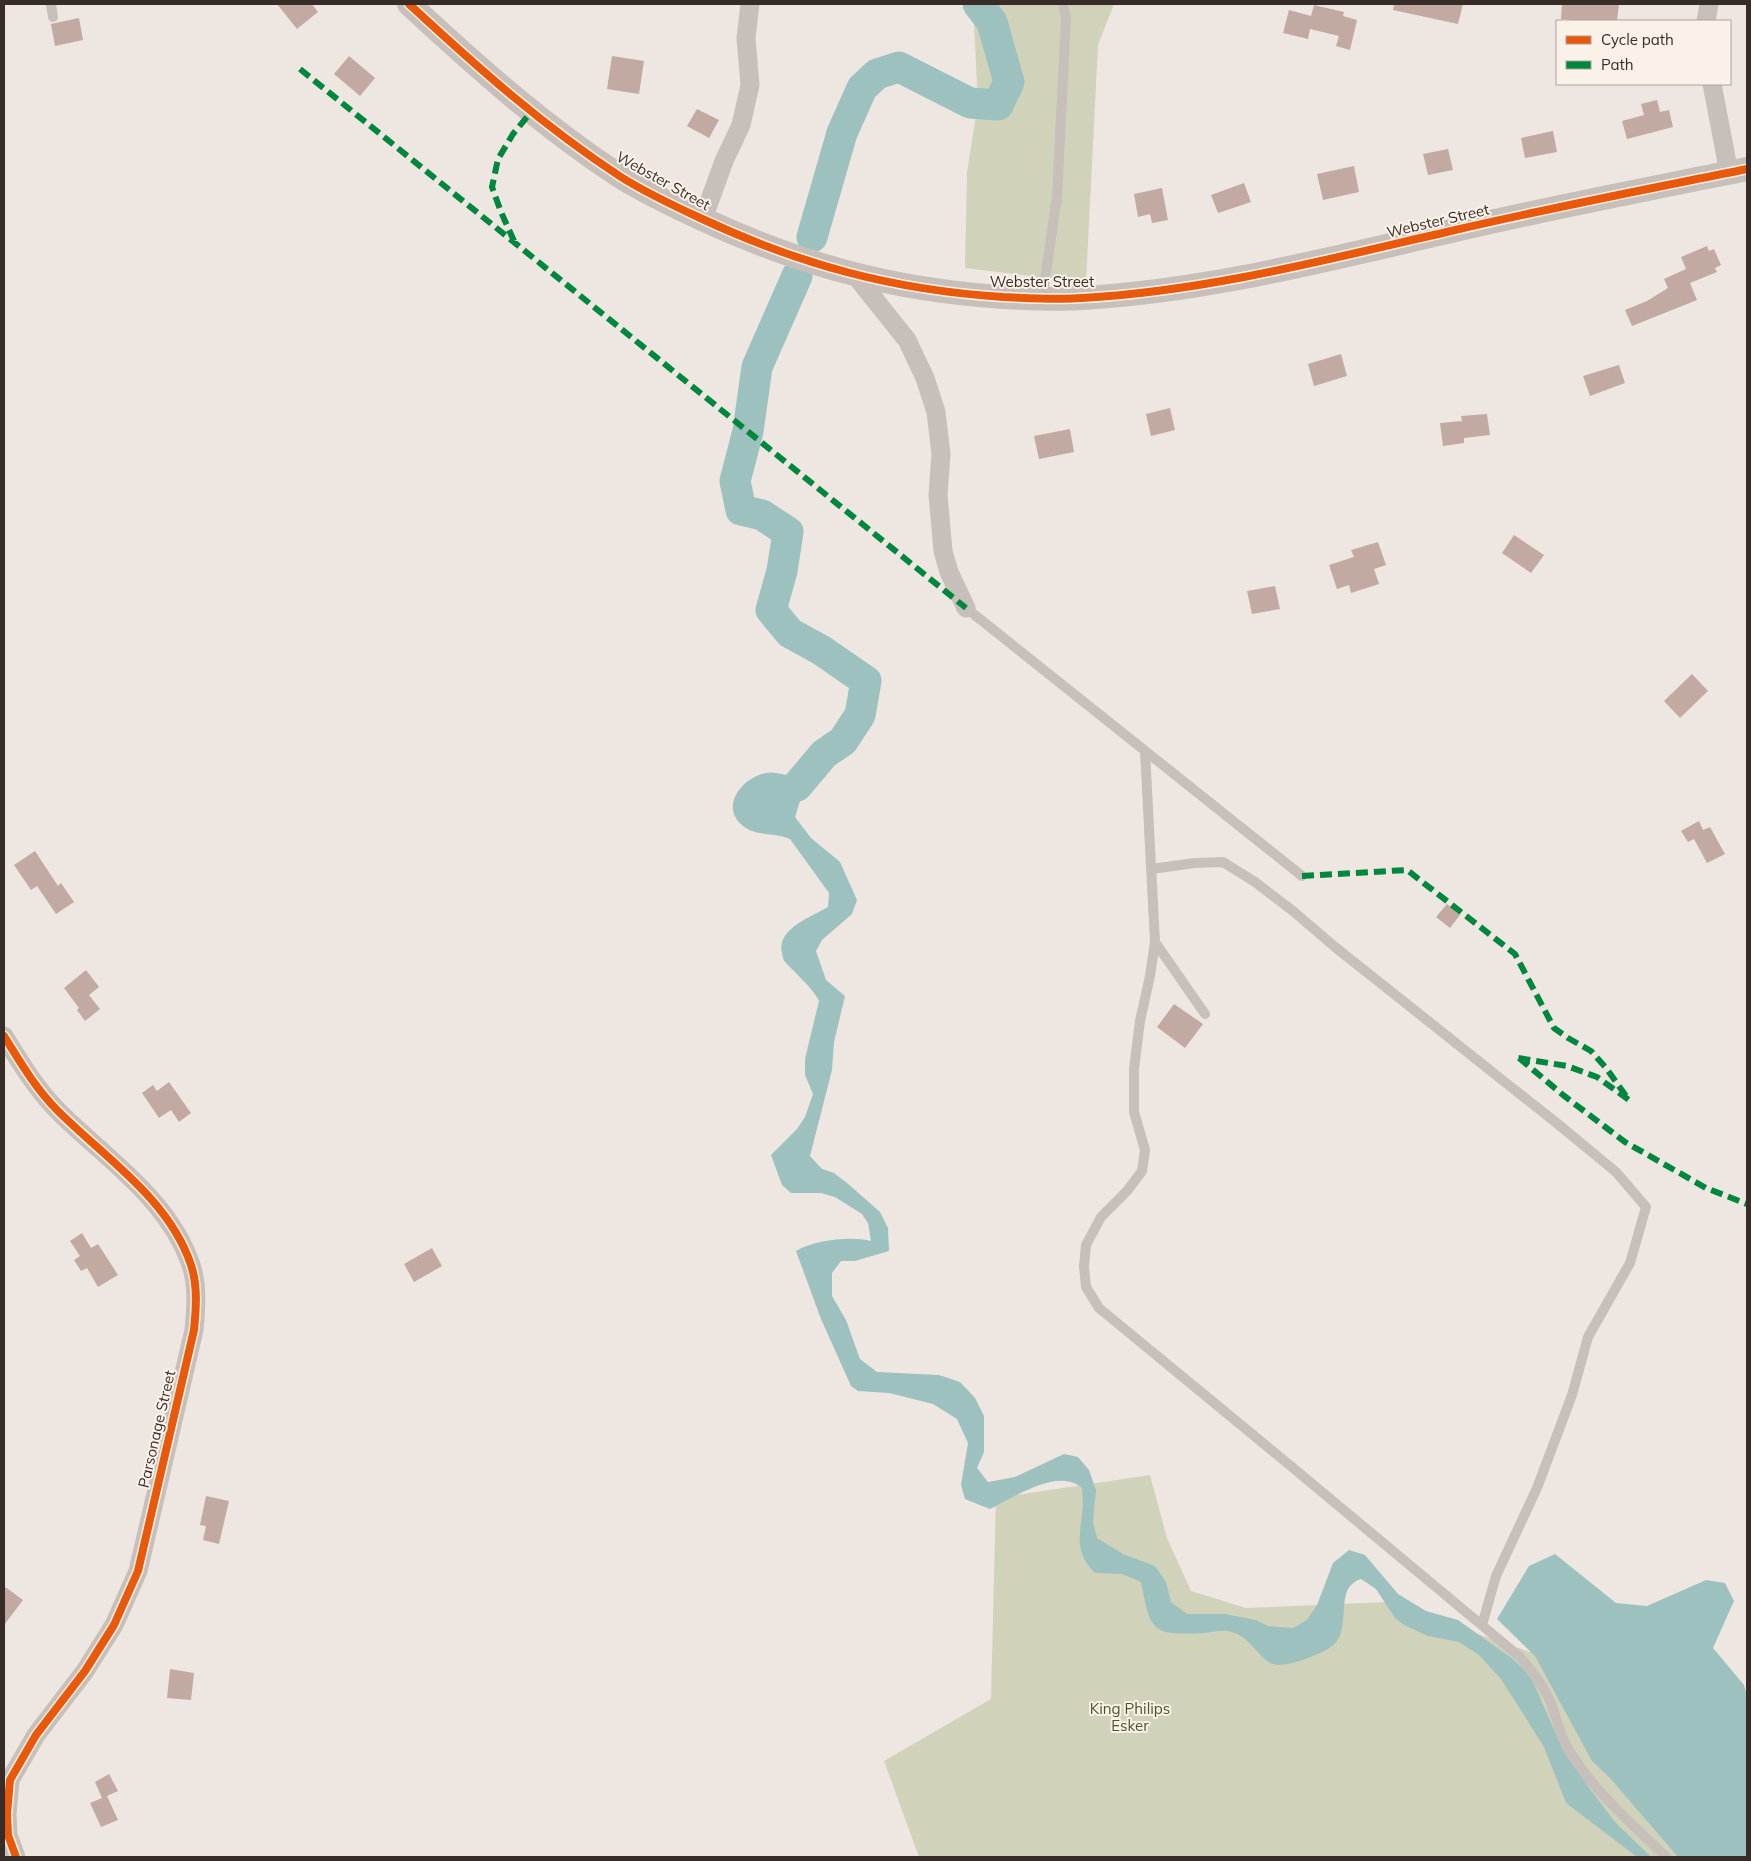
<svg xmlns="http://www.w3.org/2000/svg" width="1751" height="1861" viewBox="0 0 1751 1861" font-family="Mulish,sans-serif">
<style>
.green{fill:#d0d3ba}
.water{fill:#9cc1bf}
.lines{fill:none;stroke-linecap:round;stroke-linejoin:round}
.river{stroke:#9cc1bf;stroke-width:31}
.building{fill:#c2a9a2}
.service{stroke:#c7bfba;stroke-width:10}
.minor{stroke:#c7bfba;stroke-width:19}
.tertiary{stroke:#c7bfba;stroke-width:24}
.quiet{stroke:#00873e;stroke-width:6;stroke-dasharray:12 6;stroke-linecap:butt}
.cycleway-casing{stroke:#faf1e8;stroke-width:11}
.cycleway{stroke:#e8590c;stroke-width:8}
.labels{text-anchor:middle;stroke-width:4;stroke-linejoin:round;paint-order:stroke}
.street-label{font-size:15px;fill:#382c28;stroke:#faf1e8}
.park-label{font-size:15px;fill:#4a572b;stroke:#faf1e8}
</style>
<rect width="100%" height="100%" fill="#eee7e1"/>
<path class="green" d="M973 4H1114L1098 45 1086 283 965 268 967 172 978 103Z
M1150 1475 1167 1538 1191 1591 1246 1608 1385 1602 1536 1654 1691 1857H919L884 1761 991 1699 996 1498Z"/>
<path class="water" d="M824 754 826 776 801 798 795 817 811 838 840 862 857 900 852 914 822 940 816 951 826 980 845 996 834 1042 832 1070 810 1156 822 1169 834 1173 847 1183 880 1212 888 1228 889 1251 855 1261H841L832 1273V1296L846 1320 860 1359 877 1372 939 1375 960 1382 975 1398 984 1416V1452L977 1468 988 1482 1015 1477 1064 1454 1078 1457 1089 1470 1096 1490 1093 1522 1097 1538 1123 1554 1155 1566 1166 1582 1171 1602 1187 1614H1225L1256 1620 1268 1626 1293 1628 1307 1620 1317 1605 1333 1563 1349 1550 1365 1555 1398 1594 1426 1611 1458 1620 1513 1659 1531 1677 1563 1750 1590 1789 1615 1822 1651 1857H1637L1566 1803 1544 1747 1501 1679 1479 1655 1459 1642 1428 1636 1404 1625 1395 1618 1376 1589 1361 1579C1330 1589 1357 1633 1328 1649 1315 1656 1279 1672 1267 1661 1254 1650 1247 1635 1228 1631 1222 1630 1212 1632 1205 1633 1152 1635 1151 1634 1141 1582L1122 1574 1095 1573C1067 1546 1087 1522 1082 1488 1058 1467 1015 1497 990 1509L965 1499 961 1485 968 1443 957 1419 933 1404 889 1393 858 1391 851 1386 821 1319 796 1251C815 1240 851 1236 871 1241L868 1223 862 1214 835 1197 821 1193H791L782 1185 771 1155 797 1129 805 1117 813 1094 805 1075V1059L819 1001C811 986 798 976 786 963 783 960 783 957 782 953 776 929 811 917 828 907L829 893 790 839C775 832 757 837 743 826 719 807 742 777 766 773 774 771 784 775 792 776Z
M1555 1554 1616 1603 1647 1606 1706 1580 1725 1583 1734 1601 1713 1648 1744 1685 1747 1696V1857H1678L1610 1778 1592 1761 1535 1656 1497 1619 1529 1566Z"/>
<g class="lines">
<path class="river" d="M812 237 842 133 862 88 877 74 899 67 970 103 998 105 1009 82 992 22 978 4
M797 276 757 367 748 431 735 481 741 510 762 515 788 532 782 571 771 610 790 633 821 650 866 681 860 715 843 741 824 754 797 786"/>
</g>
<path class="building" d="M277 4H312L318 12 297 29Z
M1394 4H1463L1458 24 1393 10Z
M1562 4H1619L1617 21 1604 20 1603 21H1584L1561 19Z
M1314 5 1344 12 1343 16 1357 20 1350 50 1336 46 1339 36 1310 29 1308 39 1283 33 1289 10 1311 16Z
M79 18 83 40 55 46 51 24Z
M349 56 375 78 360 96 334 74Z
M612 56 644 61 639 94 607 89Z
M1657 100 1660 112 1669 110 1673 127 1627 139 1622 121 1644 115 1641 104Z
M697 109 719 120 709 138 687 126Z
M1553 131 1557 152 1525 158 1521 138Z
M1448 149 1453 170 1428 175 1423 154Z
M1354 166 1359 192 1323 200 1317 174Z
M1244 183 1251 202 1218 213 1211 195Z
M1162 188 1168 220 1152 223 1150 214 1138 217 1134 194Z
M1707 246 1709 251 1714 249 1721 265 1715 268 1717 272 1690 283 1697 300 1632 326 1625 310 1647 301 1668 288 1664 279 1686 269 1681 257Z
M1341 354 1347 376 1314 386 1308 364Z
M1619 365 1625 383 1590 396 1583 376Z
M1170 408 1175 430 1151 436 1146 414Z
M1487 414 1490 435 1464 438V443L1443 446 1440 423 1462 421 1461 416Z
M1070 429 1074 452 1039 459 1034 436Z
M1514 535 1544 555 1531 573 1502 553Z
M1378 542 1386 565 1374 569 1379 584 1351 593 1349 585 1337 589 1329 565 1354 557 1351 550Z
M1275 586 1280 609 1252 614 1247 591Z
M1692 674 1708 691 1680 718 1664 701Z
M1699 821 1703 830 1710 827 1725 854 1707 863 1694 839 1688 842 1681 831Z
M35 851 58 886 61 883 74 902 56 914 37 886 31 890 14 865Z
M1447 904 1460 915 1450 928 1436 917Z
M86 970 99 987 89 995 100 1009 85 1021 77 1010 79 1008 64 988Z
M1174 1004 1203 1024 1185 1048 1157 1027Z
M169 1082 191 1113 179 1122 171 1110 159 1118 142 1093 153 1085 157 1091Z
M82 1233 91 1248 98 1244 118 1275 98 1287 87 1268 81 1271 74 1260 80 1256 70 1241Z
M432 1248 442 1266 414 1282 404 1264Z
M206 1496 229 1501 219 1544 203 1540 206 1526 200 1525Z
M4 1586 23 1600 4 1625Z
M170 1669 194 1673 191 1700 167 1698Z
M109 1774 118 1791 107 1796 118 1820 101 1827 90 1803 102 1798 95 1782Z"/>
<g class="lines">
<path class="service" d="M51 4 53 17
M1042 299 1057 197 1066 18 1063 4
M966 608 1302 876
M1145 751 1155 942 1150 976 1140 1021 1134 1069V1112L1145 1150 1142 1171 1127 1191 1101 1217 1086 1245 1084 1266 1086 1287 1099 1308 1292 1467 1520 1657C1530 1669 1540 1681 1547 1695 1557 1714 1559 1737 1572 1755 1597 1794 1633 1825 1666 1857
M1151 869 1195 863 1223 862 1255 882 1293 911 1335 947 1559 1125 1616 1172 1646 1207 1630 1263 1588 1337 1572 1395 1537 1488 1496 1576 1482 1625
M1155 942 1205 1014"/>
<path class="minor" d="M1706 21 1709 4
M1712 84 1729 173
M703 219 724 161 741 125 750 85 746 38 750 4
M855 275 907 340 925 378 936 412 941 454 938 495 943 551 949 572 966 608
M4 1036C20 1062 36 1089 58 1111 105 1158 169 1199 191 1265 198 1286 196 1309 194 1330L138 1571 114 1625 85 1671 36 1735 10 1780 7 1814 8 1835 16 1857"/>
<path class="tertiary" d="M409 4C477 67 543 126 621 177 645 192 672 205 698 217 798 264 892 290 1003 297 1029 298 1056 300 1082 298 1207 291 1329 259 1451 231 1549 208 1648 189 1747 169"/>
<path class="quiet" d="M300 69 966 608
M514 241 501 212 492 187 498 159 513 134 531 112
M1302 876 1407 870 1515 954 1554 1028 1568 1038 1591 1051 1606 1068 1629 1100 1597 1077 1567 1066 1518 1058
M1519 1058 1563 1095 1625 1142 1706 1188 1747 1204"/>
<g class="cycleway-casing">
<path id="cycleway" d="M409 4C477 67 543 126 621 177 645 192 672 205 698 217 798 264 892 290 1003 297 1029 298 1056 300 1082 298 1207 291 1329 259 1451 231 1549 208 1648 189 1747 169
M4 1036C20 1062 36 1089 58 1111 105 1158 169 1199 191 1265 198 1286 196 1309 194 1330L138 1571 114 1625 85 1671 36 1735 10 1780 7 1814 8 1835 16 1857"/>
</g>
<use href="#cycleway" class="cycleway"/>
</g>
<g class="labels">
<g class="street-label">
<text transform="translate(663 181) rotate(29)" y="5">Webster Street</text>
<text transform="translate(1438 221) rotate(-13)" y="5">Webster Street</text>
<text x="1042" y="287">Webster Street</text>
<text transform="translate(157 1429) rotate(-77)" y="5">Parsonage Street</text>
</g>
<g class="park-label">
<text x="1130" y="1714">King Philips<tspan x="1130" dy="17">Esker</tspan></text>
</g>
</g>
<rect width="1751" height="1861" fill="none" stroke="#382c28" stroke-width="10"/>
<rect x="1556" y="20" width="175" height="65" fill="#faf1e8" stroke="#aca29b"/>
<rect x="1566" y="36" width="25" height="8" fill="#e8590c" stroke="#aca29b"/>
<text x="1601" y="45" font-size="15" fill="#382c28">Cycle path</text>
<rect x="1566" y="61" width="25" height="8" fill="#00873e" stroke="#aca29b"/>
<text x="1601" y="70" font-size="15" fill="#382c28">Path</text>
</svg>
